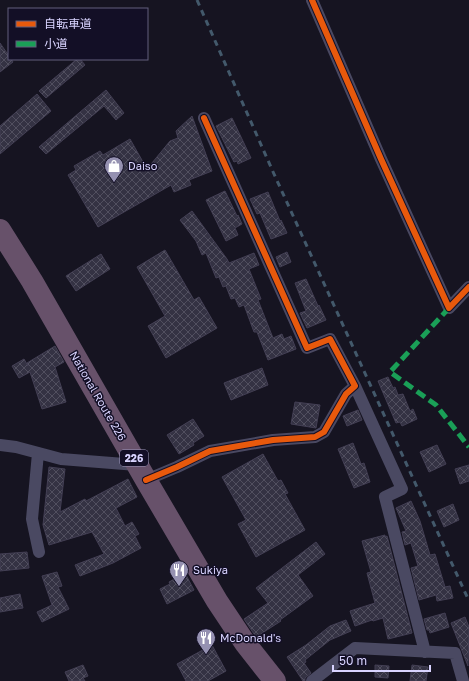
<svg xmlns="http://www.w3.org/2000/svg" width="469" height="681" viewBox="0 0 469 681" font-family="'Golos Text','Noto Sans JP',sans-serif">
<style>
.building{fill:url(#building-cross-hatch);stroke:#433f54}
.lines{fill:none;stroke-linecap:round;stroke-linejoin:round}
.street{stroke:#4a4962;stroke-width:12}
.highway{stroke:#67516a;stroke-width:22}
.rail{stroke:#43596b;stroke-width:3;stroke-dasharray:6 5;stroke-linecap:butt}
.quiet{stroke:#1a9f57;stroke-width:5;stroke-dasharray:10 5;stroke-linecap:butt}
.cycleway-casing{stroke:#130f26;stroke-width:8}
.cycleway{stroke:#e8590c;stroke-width:6}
.labels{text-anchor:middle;stroke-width:3;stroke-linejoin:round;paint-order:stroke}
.shield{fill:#130f26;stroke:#9e99be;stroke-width:1}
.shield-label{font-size:10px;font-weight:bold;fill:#d9d4ff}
.poi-label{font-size:11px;fill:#d9d4ff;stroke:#130f26;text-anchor:start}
.street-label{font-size:11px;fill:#d9d4ff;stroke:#130f26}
</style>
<defs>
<pattern id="building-cross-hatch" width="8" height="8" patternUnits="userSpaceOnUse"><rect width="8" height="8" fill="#343243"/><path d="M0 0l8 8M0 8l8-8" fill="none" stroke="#514f5f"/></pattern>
</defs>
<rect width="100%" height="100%" fill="#161421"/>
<path class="building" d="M0 43 9 56V59H11L13 62 0 72Z
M77 59H80L85 65 46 98 39 91Z
M106 90 124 113 116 120 104 106 46 154 39 147Z
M37 94 51 111 0 154V126Z
M192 116 212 171 189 180 191 185 174 192 171 185 98 227 68 175 76 170 74 166 100 151 103 155 130 139 147 169 170 141 178 138 176 131Z
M232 118 251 158 238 164 237 161 234 162 216 126Z
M225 191 237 216 238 215 242 224 235 228 238 235 226 241 206 200Z
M268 192 280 221 281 220 287 233 271 239 260 213 257 214 250 199Z
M192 211 227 259 229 263 254 253 259 265 249 269 261 299 258 300 273 338 282 334 284 339 291 336 296 349 268 360 257 332H254L244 305 239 307 235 298 231 299 226 286 223 287 219 277 216 278 206 253 202 255 196 241 180 220Z
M165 250 194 300 199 297 217 328 166 358 148 326 165 316 137 267Z
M287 252 291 262 280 267 276 257Z
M101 254 110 269 76 291 66 276Z
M306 279 318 306 319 305 326 320 307 328 300 313 306 311 295 283Z
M55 346 64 362 55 367 66 402 42 409 30 372 19 378 12 366 24 359 28 366 27 363Z
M262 368 268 385 231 400 224 383Z
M388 377 393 388 395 387 398 395 403 394 410 411 413 409 417 419 402 426 400 422 396 423 378 381Z
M295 402 320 405 316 428 291 424Z
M358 410 362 420 347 426 343 416Z
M193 419 204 436 193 443 194 445 179 454 167 435Z
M353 443 361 464 364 463 370 482 354 488 338 449Z
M437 445 446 464 429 472 420 452Z
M263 454 278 481 281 480 288 493 285 494 305 530 256 557 238 524 246 520 222 477Z
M469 465V481L460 484 455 469Z
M49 467 65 469 60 512 85 499 86 501 128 479 137 497 116 508 125 526 132 522 139 534 135 536 141 548 113 563 80 576 75 565 104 554 92 532 49 545 43 525Z
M411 501 420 521 430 555 435 554 445 587 450 586 453 598 437 601 436 595 419 600 411 568 418 566 411 543 405 545 402 532 406 531 396 508Z
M453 504 459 520 444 527 437 511Z
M385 535V537L387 536 412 633 388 639 383 618 373 621 372 620 355 626 350 611 375 603 367 573 371 572 362 541Z
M316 542 325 554 298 575 313 596 280 620 281 621 256 637 244 619 268 603 256 588Z
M27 552 29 568 0 571V554Z
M57 572 62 586 58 587 69 609 42 622 37 612 52 605 42 576Z
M185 573 194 590 167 604 160 589 170 584 169 582Z
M20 594 23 608 0 612V598Z
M445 613 449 627 430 633 429 630H427L424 619Z
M465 617 469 627 468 666 451 623Z
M346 620 351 631 330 640 305 660 306 662 304 663 311 673 305 678V681H303L287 657 306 645 330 626Z
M212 645 226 671 208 681H186L177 664Z
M83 665 88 676 83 678 85 681H69L65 672Z
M375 665 389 666 388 678 375 677Z
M412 665 428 667 426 681H410Z"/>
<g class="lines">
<path class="street" d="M312 0 381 159 449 308 469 287
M355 386 402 489 385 497 425 652
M0 445 16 447 61 459 137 465
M38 453 32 519 39 552
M146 480 177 467 210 451 273 440 315 437 324 432 346 394 355 386 330 339 307 348 204 118
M312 681 355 648 455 653 463 681"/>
<path class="highway" d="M0 230 32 281 146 480 217 601 245 643 275 681"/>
<path class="rail" d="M197 0 274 174 469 601"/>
<path class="quiet" d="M449 308 390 372 436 405 469 447"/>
<g class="cycleway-casing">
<path id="cycleway" d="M312 0 381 159 449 308 469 287
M146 480 177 467 210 451 273 440 315 437 324 432 346 394 355 386 330 339 307 348 204 118"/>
</g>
<use href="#cycleway" class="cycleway"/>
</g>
<defs>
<g id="shop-pin" transform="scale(1)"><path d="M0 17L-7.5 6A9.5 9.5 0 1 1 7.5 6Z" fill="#9591b1" stroke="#130f26"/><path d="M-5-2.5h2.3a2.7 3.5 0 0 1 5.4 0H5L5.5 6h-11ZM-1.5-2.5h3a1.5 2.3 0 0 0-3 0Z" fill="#fff"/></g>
<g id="restaurant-pin" transform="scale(1)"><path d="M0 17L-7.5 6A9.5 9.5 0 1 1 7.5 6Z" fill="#9591b1" stroke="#130f26"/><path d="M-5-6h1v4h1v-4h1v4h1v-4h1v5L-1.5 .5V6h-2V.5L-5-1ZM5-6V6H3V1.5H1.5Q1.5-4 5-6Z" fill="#fff"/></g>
</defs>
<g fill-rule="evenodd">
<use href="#shop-pin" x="114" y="166"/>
<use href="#restaurant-pin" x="179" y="570"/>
<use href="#restaurant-pin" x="206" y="638"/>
</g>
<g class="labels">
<rect class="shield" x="120" y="450" width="28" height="16" rx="3"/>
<g class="shield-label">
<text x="134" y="462">226</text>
</g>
<g class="poi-label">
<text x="128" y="170">Daiso</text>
<text x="193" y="574">Sukiya</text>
<text x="220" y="642">McDonald's</text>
</g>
<g class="street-label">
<text transform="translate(98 396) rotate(60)" y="4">National Route 226</text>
</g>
</g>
<rect x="8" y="8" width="140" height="52" fill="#130f26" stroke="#625e7d"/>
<rect x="16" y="21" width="20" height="6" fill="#e8590c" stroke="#625e7d"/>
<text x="44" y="28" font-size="12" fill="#d9d4ff">自転車道</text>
<rect x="16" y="41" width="20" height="6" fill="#1a9f57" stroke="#625e7d"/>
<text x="44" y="48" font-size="12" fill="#d9d4ff">小道</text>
<path d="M333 665v6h97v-6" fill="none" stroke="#d9d4ff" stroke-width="2"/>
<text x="339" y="665" font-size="12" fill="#d9d4ff" stroke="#130f26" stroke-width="3" paint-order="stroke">50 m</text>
</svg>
